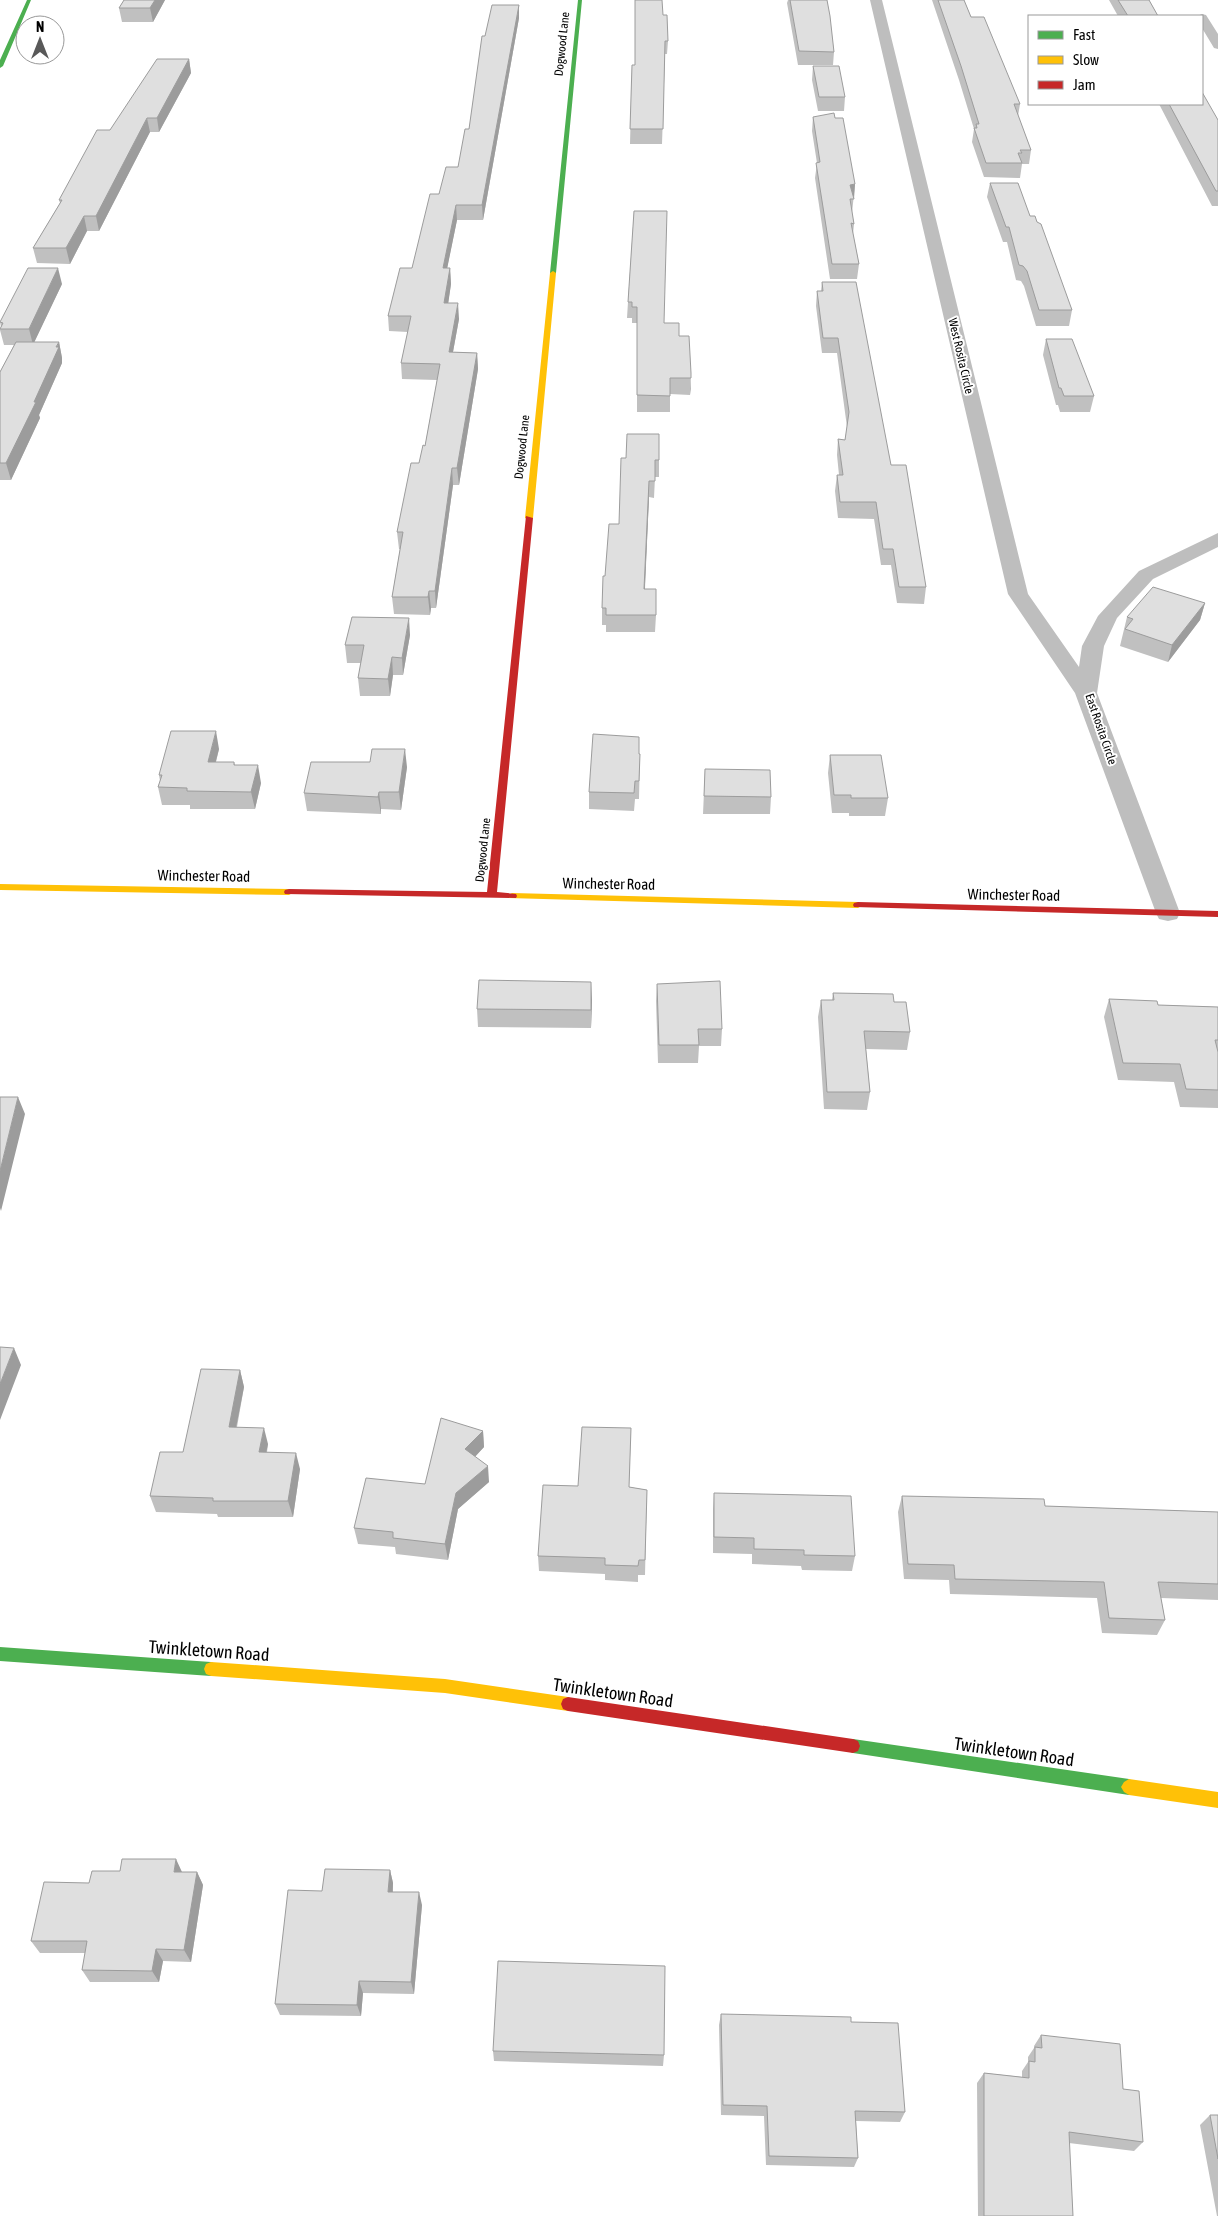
<svg xmlns="http://www.w3.org/2000/svg" width="1218" height="2216" viewBox="0 0 1218 2216" font-family="'Asap Condensed',sans-serif">
<style>
.lines{fill:none;stroke-linecap:round;stroke-linejoin:round}
.street{fill:#bebebe;fill-rule:evenodd}
.fast{fill:#4caf50;fill-rule:evenodd}
.slow{fill:#ffc107;fill-rule:evenodd}
.jam{fill:#c62828;fill-rule:evenodd}
.wall{fill:#c0c0c0}
.shaded-wall{fill:#9c9c9c}
.building{fill:#dfdfdf;stroke:#9c9c9c}
.labels{text-anchor:middle;stroke-width:4;stroke-linejoin:round;paint-order:stroke}
.far-street-label{font-size:12px;fill:#000;stroke:#fff}
.street-label{font-size:15px;fill:#000;stroke:#fff}
.near-street-label{font-size:18px;fill:#000;stroke:#fff}
</style>
<rect width="100%" height="100%" fill="#fff"/>
<g class="lines">
<path class="street" d="M870 0H882L1028 594 1079 667 1082 646 1098 616 1139 571 1218 533V547L1153 579 1117 618 1104 646 1097 693 1180 913 1177 919 1168 921 1159 919 1156 913 1075 693 1008 594Z
M1202 14 1206 15 1218 34V49L1214 48 1202 28V16H1197Z"/>
<path class="fast" d="M27 0H31L3 66 0 68V60Z
M578 0H582L556 273 553 275 550 273Z
M0 1647 211 1662 216 1664 218 1669 216 1674 211 1676 0 1661Z
M853 1739 1129 1779 1134 1782 1137 1787 1134 1792 1129 1795 853 1753 848 1751 846 1746 848 1741Z"/>
<path class="slow" d="M553 271 556 273 533 518 529 520 525 518 550 273Z
M0 884 289 889 294 892 289 895 0 890Z
M512 893 858 902 863 905 858 908 508 898 507 896Z
M211 1662 445 1679 568 1697 573 1699 575 1704 573 1709 568 1711 445 1693 211 1676 206 1674 204 1669 206 1664Z
M1129 1779 1218 1792V1808L1129 1795 1124 1792 1121 1787 1124 1782Z"/>
<path class="jam" d="M526 516 533 518 497 892 516 894 517 896 516 898 285 894 284 892 285 890 289 889 487 892Z
M858 902 1218 911V917L854 907 853 905 854 903Z
M568 1697 853 1739 858 1741 860 1746 858 1751 853 1753 568 1711 563 1709 561 1704 563 1699Z"/>
</g>
<path class="wall" d="M124 0H165L153 22H122L119 8Z
M788 0H827L834 52 833 65H798L787 3Z
M932 0H964L971 17 1020 104 1018 116 1031 150 1029 164H1022L1020 178 984 177 972 142 974 129 959 80Z
M1109 0H1149L1158 16H1118Z
M519 5V18L483 220H457L447 268H450L451 284 448 303 459 319 453 352 477 353 478 369 459 485H453L436 608H431L430 615 394 614 392 597 400 549H399L397 532 425 446 437 380 402 379 401 363 408 332 389 331 388 316 412 268 439 194 458 167 469 129 485 36Z
M663 15 668 41 667 54H665L662 144H630L632 65H635Z
M189 59 191 73 159 132H150L99 231H87L70 264 37 263 33 248 60 203 59 200 110 130Z
M813 66 845 97 844 111H818L812 80Z
M1159 104H1202L1218 120V206H1212Z
M813 117 855 184 852 213 854 224 853 234 859 264 857 279H830L815 178 817 163 812 131Z
M990 183 1030 216 1072 310 1069 326H1036L1024 286 1021 281 1016 280 1007 242H1003L987 197Z
M634 211 664 323 679 336 691 373 690 395 670 394V412H637V323H632V318H627L628 302Z
M822 282 891 465 926 587 924 604 897 603 891 565H881L874 519 838 518 835 491 837 475H839L837 455 838 439 845 440 847 427 837 353H822L816 306 817 291H821Z
M62 284 34 342H59L62 358V363L39 415 40 418 11 480H0V372L14 345H4L0 330 1 327 0 322Z
M1046 339 1094 396 1090 412H1060L1058 405H1056L1043 355Z
M659 434V477H655L654 498 649 497 645 589 656 615 655 632H606V625H602V608L605 576 619 524Z
M1205 603 1200 620 1168 662 1120 646 1127 617Z
M410 635 403 675H393L390 696H360L358 678 361 663H347L345 645Z
M219 749 216 762H234L235 765 261 783 255 809H190V805H162L158 787 160 781 159 775Z
M639 754H640L639 799H635L634 811 589 809V792Z
M830 755 888 798 885 816H849V813H832L828 773Z
M407 767 401 810 381 809V814L307 811 304 793Z
M705 769 771 797 770 814H703Z
M657 984 722 1029 721 1046H699L698 1063H658L656 1001Z
M833 993 894 1002 910 1032 907 1050 866 1049 870 1092 867 1110 824 1109 818 1017 821 1000H832Z
M1109 999 1158 1005 1218 1007V1108L1180 1107 1174 1082 1118 1080 1104 1017Z
M592 1000 591 1028 478 1027 477 1009Z
M240 1370 244 1387 237 1427 268 1444 267 1452 300 1469 293 1517H218L217 1514 156 1512 150 1496 183 1452Z
M631 1428 629 1487 647 1490 645 1575H638V1582L605 1580V1574L539 1571 538 1556 578 1486Z
M483 1431 484 1447 475 1457 489 1482 458 1509 448 1560 396 1554 395 1547 358 1544 354 1528 425 1484Z
M714 1493 855 1556 852 1571 802 1570 801 1566 752 1564V1554L713 1553V1509Z
M902 1496 1045 1506 1218 1512V1600L1161 1598 1165 1620 1157 1635 1102 1633 1097 1598 950 1594 949 1580 904 1579 898 1512Z
M390 1870 393 1883V1892L422 1905 414 1994 363 1993 361 2016 280 2015 275 2004 322 1891Z
M182 1872H197L203 1885 191 1962 163 1961 159 1982H90L82 1970 85 1953H40L31 1941 89 1883Z
M721 2014 851 2022 905 2112 900 2122 856 2121 858 2158 854 2167 766 2165 764 2116 721 2115 719 2025Z
M1041 2035 1123 2089 1143 2142 1134 2151 1069 2143 1073 2216H978L977 2083 984 2073 1022 2077V2071L1028 2062V2057L1034 2048V2046Z
M493 2051 664 2055 663 2066 494 2061Z
M1210 2115H1218V2216H1217L1200 2125Z"/>
<path class="shaded-wall" d="M155 0H165L153 22 150 8Z
M519 5V18L483 220 482 205Z
M189 59 191 73 159 132 157 118Z
M147 118 150 132 99 231 96 216Z
M855 184 854 199 850 185Z
M456 205 457 220 444 284 443 268Z
M84 216 87 231 70 264 66 248Z
M58 268 62 284 33 345 29 329Z
M450 268 451 284 446 319 444 303Z
M458 303 459 319 450 368 449 352Z
M59 342 62 358V363L39 415 40 418 11 480 6 463 34 402Z
M477 353 478 369 459 485 457 468Z
M691 373V389L690 395 691 378Z
M452 468 453 485 436 608 435 591Z
M649 481V497L644 606V589Z
M429 591 431 608 430 615 428 597Z
M1205 603 1200 620 1168 662 1172 645Z
M409 618 410 635 403 675 402 658Z
M392 657 393 675 390 696 388 679Z
M216 731 219 749 211 780 208 762Z
M405 749 407 767 401 810 399 792Z
M258 765 261 783 255 809 251 792Z
M379 792 381 809V814L378 797Z
M591 982 592 1000 591 1028Z
M18 1097 25 1114 1 1211 0 1208V1171Z
M14 1348 21 1365 0 1420V1384Z
M240 1370 244 1387 233 1443 229 1427Z
M264 1428 268 1444 263 1468 259 1452Z
M483 1431 484 1447 467 1465 465 1449Z
M296 1453 300 1469 293 1517 288 1501Z
M488 1466 489 1482 458 1509 448 1560 445 1544 456 1493Z
M176 1859 182 1872H174Z
M390 1870 393 1883 392 1905 388 1892Z
M197 1872 203 1885 191 1962 184 1950Z
M419 1892 422 1905 414 1994 411 1982Z
M156 1949 163 1961 159 1982 152 1971Z
M359 1981 363 1993 361 2016 357 2005Z"/>
<path class="building" d="M124 0H155L150 8H119Z
M635 0H662L663 15H667L668 41H665L663 129H630L632 65H635Z
M790 0H827L830 16 834 52 799 51Z
M938 0H964L971 17H984L1020 104H1014L1031 150H1020L1022 153H1018L1022 163H986L974 128H977L976 124H979L961 66Z
M1118 0H1149L1158 16H1128Z
M492 5H519L482 205H456L443 268H450L444 303H458L449 352 477 353 457 468H452L435 591H429L428 597H392L403 532H397L411 463H419L423 445 425 446 440 364 401 363 411 316H388L400 268H412L430 194H439L446 167H458L465 129H469L482 36H485Z
M157 59H189L157 118H147L96 216H84L66 248H33L62 200H59L97 130H110Z
M813 66H839L845 97H819Z
M1202 92 1218 120V191H1216L1169 104H1202Z
M834 113 835 118H843L855 184 850 185 854 199H850L854 224 851 223 859 264H832L816 163 820 162 813 117Z
M990 183H1018L1030 216H1035L1037 222 1041 224 1072 310H1039L1027 271 1023 266 1019 265 1009 227H1006Z
M634 211H667L664 323H679V336H689L691 373V378H670V396L637 395V307H632V302H628Z
M28 268H58L29 329H0L3 323 0 322Z
M822 282H856L891 465H906L926 587H899L893 549H883L876 502H840L837 475H843L838 439 845 440 849 412 838 338H823L817 291H823Z
M1046 339H1072L1094 396H1064L1061 388H1059Z
M16 342H59L56 347H59L34 402H36L6 463H0V372Z
M627 434H659V460H655V481H649L644 589H656V615H606V608H602L603 576H605L609 524H619L621 458H626Z
M1153 587 1205 603 1172 645 1125 629 1133 619 1127 617Z
M352 617 409 618 402 658 392 657 388 679 358 678 364 645H345Z
M171 731H216L208 762H234V765H258L251 792 187 791V788L158 787 162 775H159Z
M593 734 639 737V754H640L639 781H635L634 793 589 792Z
M372 749H405L399 792H379L378 797 304 793 311 762H370Z
M830 755H881L888 798H851V795H834Z
M705 769 770 770 771 797 704 796Z
M479 980 591 982V1010L477 1009Z
M720 981 722 1029H698L699 1045H659L657 984Z
M833 993 893 994 894 1002H906L910 1032 864 1031 870 1092H827L821 1000H834Z
M1109 999 1157 1001 1158 1005 1218 1007V1040H1215L1218 1052V1090L1186 1089 1180 1064 1123 1063Z
M0 1097H18L0 1171Z
M0 1347 14 1348 0 1384Z
M201 1369 240 1370 229 1427 264 1428 259 1452 296 1453 288 1501H213V1498L150 1496 160 1452H183Z
M441 1418 483 1431 465 1449 488 1466 456 1493 445 1544 393 1538V1532L354 1528 366 1478 425 1484Z
M582 1427 631 1428 629 1487 647 1490 645 1560H639L638 1566 605 1565V1558L538 1556 543 1485 578 1486Z
M714 1493 851 1496 855 1556 804 1555V1550L754 1549V1538L714 1537Z
M902 1496 1044 1499 1045 1506 1218 1512V1584L1158 1582 1165 1620 1109 1618 1104 1582 955 1579 954 1565 908 1564Z
M122 1859H176L174 1872H197L184 1950 156 1949 152 1971 82 1970 87 1941H31L44 1882 89 1883 92 1871H120Z
M325 1869 390 1870 388 1892H419L411 1982 359 1981 357 2005 275 2004 288 1890 322 1891Z
M498 1961 665 1966 664 2055 493 2051Z
M721 2014 851 2017V2022L898 2023 905 2112 855 2111 858 2158 769 2156 767 2106 723 2105Z
M1041 2035 1120 2044 1123 2089 1139 2091 1143 2142 1069 2132 1073 2216H984V2073L1029 2078V2061L1035 2062V2047L1042 2048Z
M1210 2115H1218V2159Z"/>
<g class="labels">
<g class="far-street-label">
<text transform="translate(562 44) rotate(-84)" y="4">Dogwood Lane</text>
<text transform="translate(961 356) rotate(77)" y="4">West Rosita Circle</text>
<text transform="translate(522 447) rotate(-84)" y="4">Dogwood Lane</text>
<text transform="translate(1101 729) rotate(71)" y="4">East Rosita Circle</text>
<text transform="translate(483 850) rotate(-84)" y="4">Dogwood Lane</text>
</g>
<g class="street-label">
<text transform="translate(204 876) rotate(1)" y="5">Winchester Road</text>
<text transform="translate(609 884) rotate(1)" y="5">Winchester Road</text>
<text transform="translate(1014 895) rotate(1)" y="5">Winchester Road</text>
</g>
<g class="near-street-label">
<text transform="translate(209 1651) rotate(4)" y="6">Twinkletown Road</text>
<text transform="translate(613 1693) rotate(8)" y="6">Twinkletown Road</text>
<text transform="translate(1014 1752) rotate(8)" y="6">Twinkletown Road</text>
</g>
</g>
<rect x="1028" y="15" width="175" height="90" fill="#ffffff" stroke="#999999"/>
<rect x="1038" y="31" width="25" height="8" fill="#4caf50" stroke="#999999"/>
<text x="1073" y="40" font-size="15" fill="#000000">Fast</text>
<rect x="1038" y="56" width="25" height="8" fill="#ffc107" stroke="#999999"/>
<text x="1073" y="65" font-size="15" fill="#000000">Slow</text>
<rect x="1038" y="81" width="25" height="8" fill="#c62828" stroke="#999999"/>
<text x="1073" y="90" font-size="15" fill="#000000">Jam</text>
<g transform="translate(40 40)"><circle r="24" fill="#ffffff" stroke="#999999"/>
<path d="M0-4L9 19L0 12L-9 19Z" fill="#595959"/>
<text y="-8" font-size="14" font-weight="bold" text-anchor="middle" fill="#000000">N</text>
</g>
</svg>
